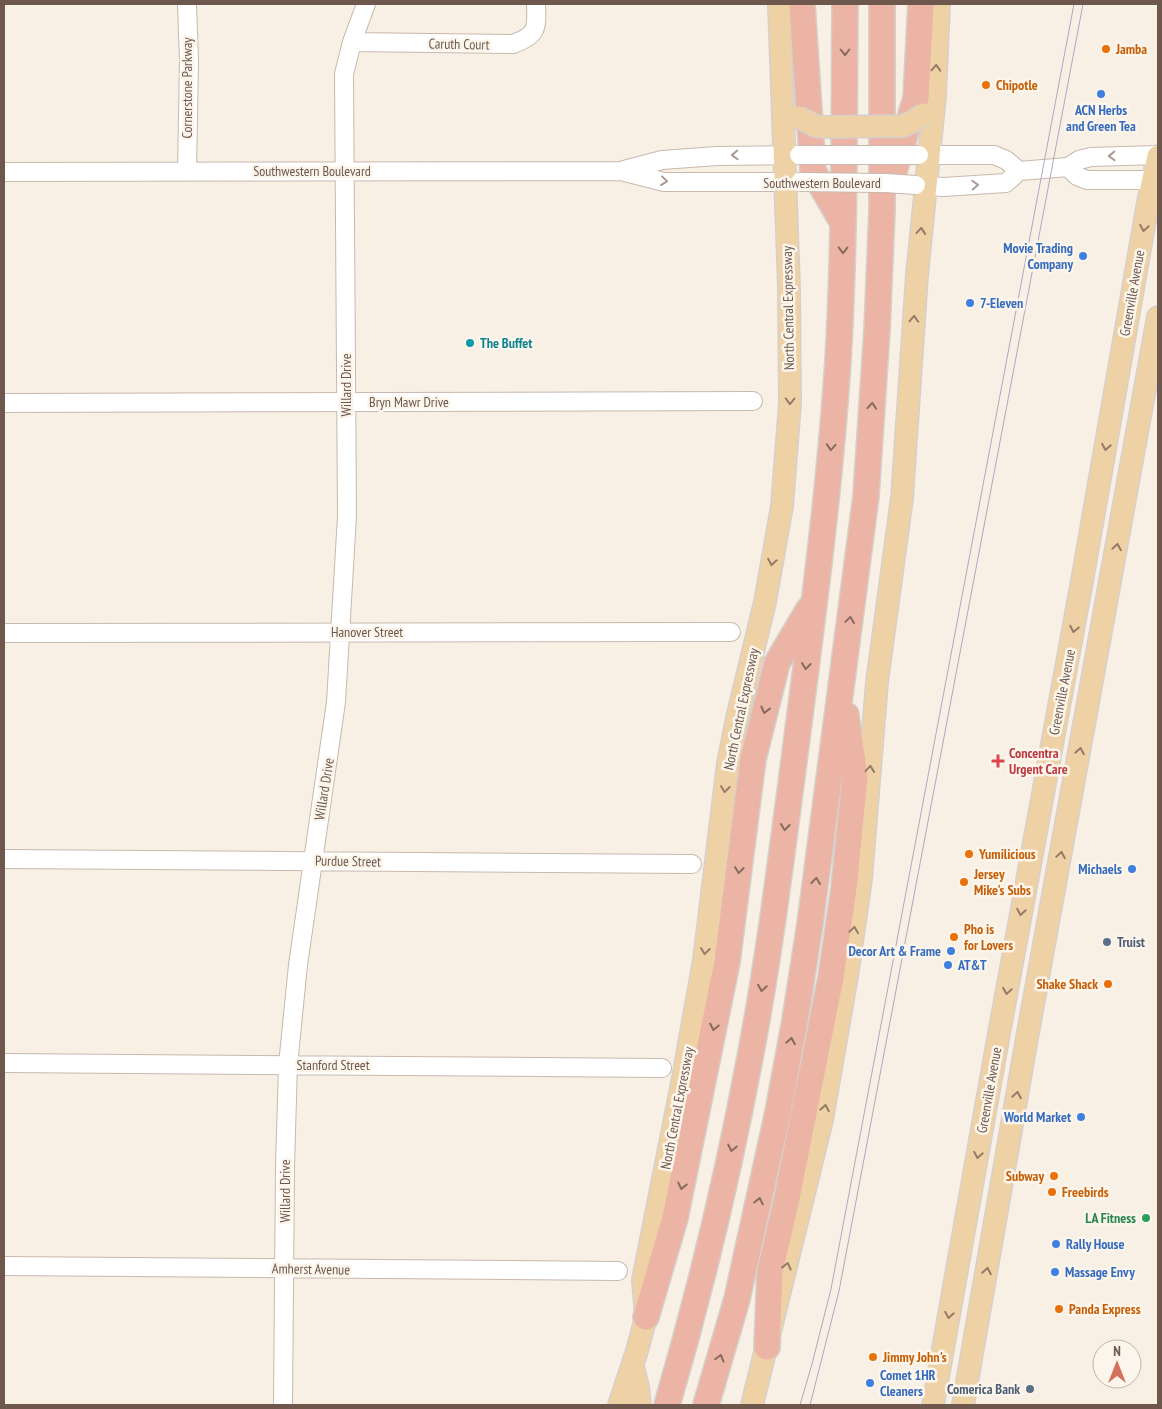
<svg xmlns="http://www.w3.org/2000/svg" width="1162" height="1409" viewBox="0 0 1162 1409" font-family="'PT Sans Narrow',sans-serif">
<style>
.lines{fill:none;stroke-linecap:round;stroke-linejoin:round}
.minor-casing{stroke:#c8b8ad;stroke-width:20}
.major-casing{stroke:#d6d0cd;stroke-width:24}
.highway-casing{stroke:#d6d0cd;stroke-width:28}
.minor{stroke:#fff;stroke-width:18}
.major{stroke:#efd1a6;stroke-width:21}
.highway{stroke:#ebb4a4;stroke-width:25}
.tram{stroke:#b3a5c0;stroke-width:1}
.minor-bridge-casing{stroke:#c8b8ad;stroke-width:20;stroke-linecap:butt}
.major-bridge-casing{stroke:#d6d0cd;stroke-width:24;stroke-linecap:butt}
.minor-bridge{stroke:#fff;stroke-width:18}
.major-bridge{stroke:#efd1a6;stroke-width:21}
.oneway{stroke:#876a5f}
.oneway2{stroke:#957c68}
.oneway3{stroke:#a89b95}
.food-dot{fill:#e8710a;stroke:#fcf5eb;stroke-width:2}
.shop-dot{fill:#3f7fe0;stroke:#fcf5eb;stroke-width:2}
.culture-dot{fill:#0f9aa8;stroke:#fcf5eb;stroke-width:2}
.health-dot{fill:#e0444e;stroke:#fcf5eb;stroke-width:2}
.service-dot{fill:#5c6f8a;stroke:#fcf5eb;stroke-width:2}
.leisure-dot{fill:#2e9e5b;stroke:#fcf5eb;stroke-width:2}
.labels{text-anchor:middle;stroke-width:5;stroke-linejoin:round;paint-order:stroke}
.street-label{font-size:14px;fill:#6e584e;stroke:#fcf5eb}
.food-label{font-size:14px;font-weight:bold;fill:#c56008;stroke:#fcf5eb;text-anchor:start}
.shop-label{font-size:14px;font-weight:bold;fill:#366cbe;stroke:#fcf5eb;text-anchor:start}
.culture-label{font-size:14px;font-weight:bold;fill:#0d838f;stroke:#fcf5eb;text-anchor:start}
.health-label{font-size:14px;font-weight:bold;fill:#be3a42;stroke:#fcf5eb;text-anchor:start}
.service-label{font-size:14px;font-weight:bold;fill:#4e5e75;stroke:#fcf5eb;text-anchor:start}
.leisure-label{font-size:14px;font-weight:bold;fill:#27864d;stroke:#fcf5eb;text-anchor:end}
</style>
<rect width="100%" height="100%" fill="#f9f0e5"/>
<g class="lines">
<g class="minor-casing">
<path id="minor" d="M352 42 513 44C538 35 537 28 536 4
M919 155H994L1006 160 1019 171
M1068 167 1077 176 1087 180H1158
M624 170 662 160 717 156 796 155
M4 172 621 171 664 182H797
M187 172 189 61 187 4
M916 185 943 187 1006 183 1019 171 1068 167 1079 160 1091 157 1158 155
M4 403 753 401
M4 633 731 632
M4 859 692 864
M4 1063 662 1068
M4 1266 618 1271
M283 1405 285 1166 288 1065 298 965 336 702 347 516 344 74 352 42 366 4"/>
</g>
<g class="major-casing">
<path id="major" d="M633 1367 638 1387 640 1405
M619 1405 637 1351 646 1317 643 1280 683 1078 704 960 728 763 737 718 765 602 782 506 790 403 789 288 779 4
M752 1405 822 1120 847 976 861 879 877 682 902 498 917 275 935 96 939 4
M933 1405 998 1039 1082 581 1149 197 1158 156
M963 1405 1027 1038 1158 317"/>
</g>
<g class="highway-casing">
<path id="highway" d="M802 4 813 171 843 223
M892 178 916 98 921 4
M646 1317 675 1218 727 962 753 759 777 663 809 609
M767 1347 770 1271 786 1203 831 977 844 888 855 777 846 715
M667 1405C701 1289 729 1171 751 1052 768 963 779 874 791 784 809 643 829 502 838 360 845 241 844 122 845 4
M706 1405 737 1299 778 1112 795 1020 810 924 866 496 877 330 882 210V4"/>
</g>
<use href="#minor" class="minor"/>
<use href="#major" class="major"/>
<use href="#highway" class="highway"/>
<path class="tram" d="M800 1405 812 1364 831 1289 1074 4
M810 1405 839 1291 1083 4"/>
<g class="minor-bridge-casing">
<path id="minor-bridge" d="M799 155H919
M800 182 885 183 916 185"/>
</g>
<g class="major-bridge-casing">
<path id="major-bridge" d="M798 117 816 126 825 127 903 126 912 122 924 114"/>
</g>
<use href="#minor-bridge" class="minor-bridge"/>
<use href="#major-bridge" class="major-bridge"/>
</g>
<defs><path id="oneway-chevron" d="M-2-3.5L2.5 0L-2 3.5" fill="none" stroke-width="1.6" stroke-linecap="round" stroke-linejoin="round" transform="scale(1.25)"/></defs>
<g class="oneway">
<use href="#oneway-chevron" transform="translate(845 52) rotate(90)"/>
<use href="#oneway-chevron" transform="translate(843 250) rotate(91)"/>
<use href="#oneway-chevron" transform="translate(872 406) rotate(-86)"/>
<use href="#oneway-chevron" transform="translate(831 447) rotate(94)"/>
<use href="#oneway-chevron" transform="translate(850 620) rotate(-82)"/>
<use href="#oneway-chevron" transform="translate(806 666) rotate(97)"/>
<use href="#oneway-chevron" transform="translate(765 710) rotate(104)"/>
<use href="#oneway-chevron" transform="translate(785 827) rotate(97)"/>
<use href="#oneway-chevron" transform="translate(739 870) rotate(97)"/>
<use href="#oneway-chevron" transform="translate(816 881) rotate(-83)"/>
<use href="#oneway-chevron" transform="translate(762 988) rotate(99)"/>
<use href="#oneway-chevron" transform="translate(714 1027) rotate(101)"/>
<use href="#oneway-chevron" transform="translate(791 1041) rotate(-80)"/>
<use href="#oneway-chevron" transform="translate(732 1148) rotate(102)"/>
<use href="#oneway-chevron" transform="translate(682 1186) rotate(102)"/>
<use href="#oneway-chevron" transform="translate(759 1201) rotate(-78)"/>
<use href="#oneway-chevron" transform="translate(720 1358) rotate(-74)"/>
</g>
<g class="oneway2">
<use href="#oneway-chevron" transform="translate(936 68) rotate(-88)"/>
<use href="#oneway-chevron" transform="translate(1144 228) rotate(100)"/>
<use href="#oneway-chevron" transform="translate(921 231) rotate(-85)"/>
<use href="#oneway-chevron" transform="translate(914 319) rotate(-87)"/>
<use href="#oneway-chevron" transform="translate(790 401) rotate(91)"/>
<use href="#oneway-chevron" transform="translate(1106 447) rotate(100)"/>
<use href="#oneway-chevron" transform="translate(1117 547) rotate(-80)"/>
<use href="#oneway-chevron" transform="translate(772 562) rotate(100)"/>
<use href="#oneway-chevron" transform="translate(1074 629) rotate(101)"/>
<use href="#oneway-chevron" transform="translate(1080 751) rotate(-80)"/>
<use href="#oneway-chevron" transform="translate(870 769) rotate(-85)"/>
<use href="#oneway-chevron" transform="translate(725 789) rotate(97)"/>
<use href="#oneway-chevron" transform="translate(1061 855) rotate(-80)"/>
<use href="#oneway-chevron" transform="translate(1021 912) rotate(100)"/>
<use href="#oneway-chevron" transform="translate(854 930) rotate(-82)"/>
<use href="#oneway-chevron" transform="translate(705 951) rotate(97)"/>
<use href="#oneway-chevron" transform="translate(1007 991) rotate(100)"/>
<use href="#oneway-chevron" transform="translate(1017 1095) rotate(-80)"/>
<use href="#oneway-chevron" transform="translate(825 1108) rotate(-80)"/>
<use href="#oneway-chevron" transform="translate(978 1155) rotate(100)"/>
<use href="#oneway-chevron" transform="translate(787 1266) rotate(-76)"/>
<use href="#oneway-chevron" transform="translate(987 1271) rotate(-80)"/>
<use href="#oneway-chevron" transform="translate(949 1315) rotate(100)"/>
</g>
<g class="oneway3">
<use href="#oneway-chevron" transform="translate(735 155) rotate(178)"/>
<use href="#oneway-chevron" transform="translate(1112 156) rotate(178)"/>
<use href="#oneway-chevron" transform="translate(664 181) rotate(7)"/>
<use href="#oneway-chevron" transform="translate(975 185) rotate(-3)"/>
</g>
<g class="food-dot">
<circle cx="1106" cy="49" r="5"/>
<circle cx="986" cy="85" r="5"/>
<circle cx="969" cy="854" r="5"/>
<circle cx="964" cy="882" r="5"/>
<circle cx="954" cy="937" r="5"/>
<circle cx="1108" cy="984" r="5"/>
<circle cx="1054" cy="1176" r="5"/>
<circle cx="1052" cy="1192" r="5"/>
<circle cx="1059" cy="1309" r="5"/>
<circle cx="873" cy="1357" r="5"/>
</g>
<g class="shop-dot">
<circle cx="1101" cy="94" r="5"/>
<circle cx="1083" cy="256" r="5"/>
<circle cx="970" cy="303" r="5"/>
<circle cx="1132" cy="869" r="5"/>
<circle cx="951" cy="951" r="5"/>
<circle cx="948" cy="965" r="5"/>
<circle cx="1081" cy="1117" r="5"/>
<circle cx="1056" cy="1244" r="5"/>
<circle cx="1055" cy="1272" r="5"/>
<circle cx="870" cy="1383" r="5"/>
</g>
<circle class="culture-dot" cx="470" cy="343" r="5"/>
<path class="health-dot" d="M995.5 753.5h5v5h5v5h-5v5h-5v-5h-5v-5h5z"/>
<g class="service-dot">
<circle cx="1107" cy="942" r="5"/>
<circle cx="1030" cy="1389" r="5"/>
</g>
<circle class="leisure-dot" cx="1146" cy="1218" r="5"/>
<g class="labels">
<g class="street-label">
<text transform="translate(459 44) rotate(1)" y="5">Caruth Court</text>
<text transform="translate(187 88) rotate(-90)" y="5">Cornerstone Parkway</text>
<text x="312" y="176">Southwestern Boulevard</text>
<text x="822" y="188">Southwestern Boulevard</text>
<text transform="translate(1132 293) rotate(-80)" y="5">Greenville Avenue</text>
<text transform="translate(788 308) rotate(-91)" y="5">North Central Expressway</text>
<text transform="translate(346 385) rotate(-90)" y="5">Willard Drive</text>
<text x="409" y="407">Bryn Mawr Drive</text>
<text x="367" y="637">Hanover Street</text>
<text transform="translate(1062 692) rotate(-79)" y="5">Greenville Avenue</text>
<text transform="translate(741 709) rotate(-78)" y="5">North Central Expressway</text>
<text transform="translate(324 789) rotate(-81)" y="5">Willard Drive</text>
<text transform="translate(348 861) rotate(1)" y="5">Purdue Street</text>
<text x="333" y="1070">Stanford Street</text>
<text transform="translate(989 1090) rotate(-80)" y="5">Greenville Avenue</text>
<text transform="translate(677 1108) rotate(-79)" y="5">North Central Expressway</text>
<text transform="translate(285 1191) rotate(-90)" y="5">Willard Drive</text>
<text transform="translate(311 1269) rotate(1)" y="5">Amherst Avenue</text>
</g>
<g class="food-label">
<text x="1116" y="54">Jamba</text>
<text x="996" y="90">Chipotle</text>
<text x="979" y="859">Yumilicious</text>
<text x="974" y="879">Jersey<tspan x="974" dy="16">Mike's Subs</tspan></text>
<text x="964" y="934">Pho is<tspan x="964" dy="16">for Lovers</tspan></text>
<text x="1098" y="989" text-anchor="end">Shake Shack</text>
<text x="1044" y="1181" text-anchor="end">Subway</text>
<text x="1062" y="1197">Freebirds</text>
<text x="1069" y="1314">Panda Express</text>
<text x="883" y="1362">Jimmy John's</text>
</g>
<g class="shop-label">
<text x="1101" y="115" text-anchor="middle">ACN Herbs<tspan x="1101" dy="16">and Green Tea</tspan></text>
<text x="1073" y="253" text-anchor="end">Movie Trading<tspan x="1073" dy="16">Company</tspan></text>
<text x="980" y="308">7-Eleven</text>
<text x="1122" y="874" text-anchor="end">Michaels</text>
<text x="941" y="956" text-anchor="end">Decor Art &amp; Frame</text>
<text x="958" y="970">AT&amp;T</text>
<text x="1071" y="1122" text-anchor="end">World Market</text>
<text x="1066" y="1249">Rally House</text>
<text x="1065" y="1277">Massage Envy</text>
<text x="880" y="1380">Comet 1HR<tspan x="880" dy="16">Cleaners</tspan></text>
</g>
<g class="culture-label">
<text x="480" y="348">The Buffet</text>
</g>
<g class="health-label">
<text x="1009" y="758">Concentra<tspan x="1009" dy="16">Urgent Care</tspan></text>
</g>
<g class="service-label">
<text x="1117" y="947">Truist</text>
<text x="1020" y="1394" text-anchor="end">Comerica Bank</text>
</g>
<g class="leisure-label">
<text x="1136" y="1223">LA Fitness</text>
</g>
</g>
<rect width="1162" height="1409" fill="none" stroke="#6e584e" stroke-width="10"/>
<g transform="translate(1117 1364)"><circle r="24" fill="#fcf5eb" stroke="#c3b6ac"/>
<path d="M0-4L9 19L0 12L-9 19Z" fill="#d3715a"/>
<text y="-8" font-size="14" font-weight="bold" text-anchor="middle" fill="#6e584e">N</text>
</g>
</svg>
